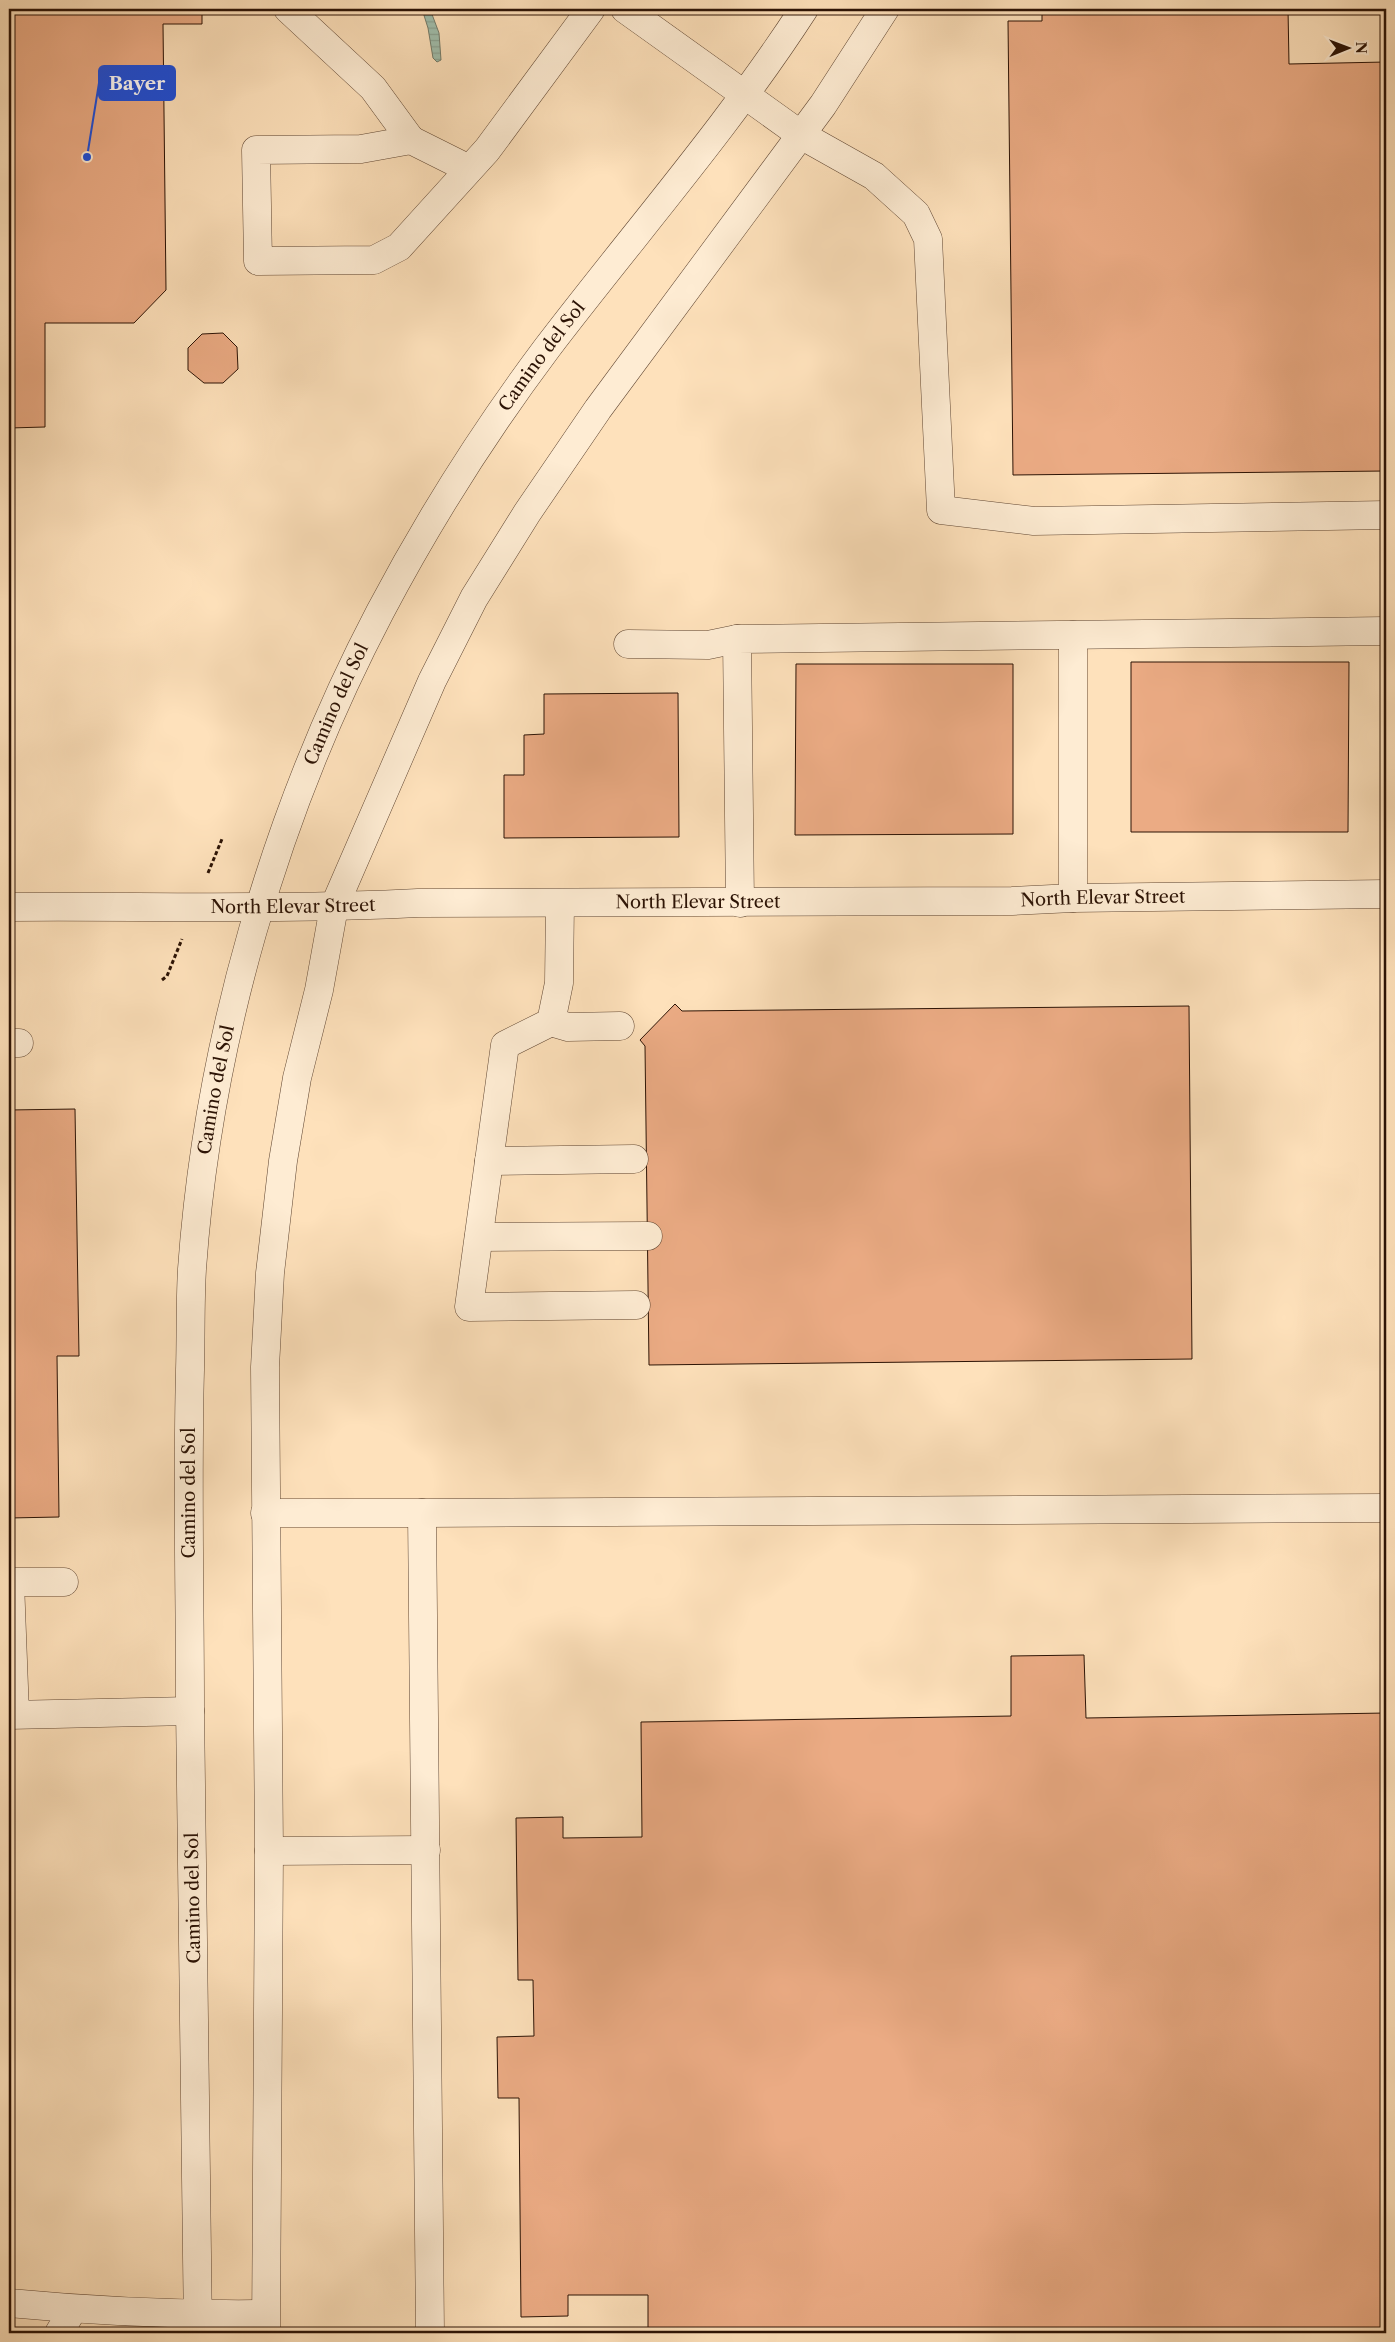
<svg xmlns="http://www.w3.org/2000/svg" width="1395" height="2342" viewBox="0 0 1395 2342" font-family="'Libre Caslon Text',serif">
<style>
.water{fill:url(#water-rules);stroke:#727a69}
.building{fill:#ebab84;stroke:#2c1305}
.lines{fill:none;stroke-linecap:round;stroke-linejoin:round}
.minor-casing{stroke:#604632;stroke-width:29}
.path{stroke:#2c1305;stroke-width:3;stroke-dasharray:4 2.5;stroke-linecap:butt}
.minor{stroke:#feecd3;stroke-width:28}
.labels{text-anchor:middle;stroke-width:4;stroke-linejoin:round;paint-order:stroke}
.street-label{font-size:18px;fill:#2c1305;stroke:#feecd3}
.leader{fill:none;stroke:#1d4ed8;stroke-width:2}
.callout-dot{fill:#1d4ed8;stroke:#feecd3;stroke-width:2}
.callout{fill:#1d4ed8;stroke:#1d4ed8;stroke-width:2}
.callout-label{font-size:19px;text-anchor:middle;font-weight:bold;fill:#fff}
</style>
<defs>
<pattern id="water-rules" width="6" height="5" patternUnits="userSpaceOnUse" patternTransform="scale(1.25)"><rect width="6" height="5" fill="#a0beac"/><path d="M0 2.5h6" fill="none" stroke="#8aa292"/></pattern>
</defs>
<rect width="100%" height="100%" fill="#fee1bb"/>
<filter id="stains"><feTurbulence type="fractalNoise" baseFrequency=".004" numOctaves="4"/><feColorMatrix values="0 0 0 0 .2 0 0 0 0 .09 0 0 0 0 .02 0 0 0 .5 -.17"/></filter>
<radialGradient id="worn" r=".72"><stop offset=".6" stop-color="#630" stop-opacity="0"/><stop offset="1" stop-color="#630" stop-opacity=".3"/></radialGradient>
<path class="water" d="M422 9H430L439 33 441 60 437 62 433 58 428 28Z"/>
<path class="building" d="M9 9H202V24H163L166 290 134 323H45V427L9 428Z
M1042 9H1288L1289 64 1386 62V471L1013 475 1008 21H1042Z
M223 333 237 347 238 369 223 383H204L188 370V348L202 334Z
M1131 662H1349L1348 832H1131Z
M796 664H1013V834L795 835Z
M678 693 679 837 504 838V775H524V735L544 734V694Z
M675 1004 682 1011 1189 1006 1192 1359 649 1365 645 1046 640 1040Z
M75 1109 79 1356H57L59 1517 9 1518V1110Z
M1084 1655 1086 1718 1386 1713V2333H648V2295H568V2316L521 2317 519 2098H498L497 2037 534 2036 533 1980H518L516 1818 563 1817V1838L642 1837 641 1722 1011 1716V1656Z"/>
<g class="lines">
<g class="minor-casing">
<g id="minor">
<path d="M288 9 373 88 411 140"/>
<path d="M625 9 801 135 874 176 916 214 928 239 941 510 1034 521 1386 515"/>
<path d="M469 169 411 140 361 149 256 150 258 261 374 260 399 247 487 150 591 9"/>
<path d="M1073 635V898"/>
<path d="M628 644 708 645 737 639"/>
<path d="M560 903 559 983 551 1022 505 1045 469 1307 636 1305"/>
<path d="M740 903 737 639 1386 631"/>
<path id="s1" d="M9 907C145 906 282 910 418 903L1012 901 1073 898 1386 894"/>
<path d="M551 1022 568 1027 620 1026"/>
<path d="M9 1043H19"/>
<path d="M489 1161 634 1159"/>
<path d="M479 1237 648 1236"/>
<path d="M265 1513H422L430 2333"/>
<path d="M422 1513 1386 1508"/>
<path d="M9 1582H64"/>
<path d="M10 1582 15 1714"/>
<path d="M9 1715 190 1711"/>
<path d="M269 1851 426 1850"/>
<path d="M9 2303C93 2311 180 2315 265 2314"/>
<path d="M59 2333 73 2309"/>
<path id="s2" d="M198 2333C194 2125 192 1916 190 1707 190 1595 187 1482 190 1370 191 1336 190 1303 192 1269 208 1044 275 812 380 612 429 519 484 432 547 348 633 235 727 128 804 9"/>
<path d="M266 2333 269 1851 265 1367 270 1273 283 1161 297 1078 319 990 334 907 432 681 474 598 527 513 598 409 823 105 885 9"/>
</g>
</g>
<path class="path" d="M208 873 222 839
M162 980 167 976 182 939"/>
<use href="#minor" class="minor"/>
</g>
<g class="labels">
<g class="street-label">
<text dy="6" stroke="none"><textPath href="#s2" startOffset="2055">Camino del Sol</textPath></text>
<text dy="6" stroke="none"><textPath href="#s2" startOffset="1650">Camino del Sol</textPath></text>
<text dy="6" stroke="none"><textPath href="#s1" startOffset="1094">North Elevar Street</textPath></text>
<text dy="6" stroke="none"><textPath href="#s1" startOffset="689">North Elevar Street</textPath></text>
<text dy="6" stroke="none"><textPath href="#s1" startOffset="284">North Elevar Street</textPath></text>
<text dy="6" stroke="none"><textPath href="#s2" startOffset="1245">Camino del Sol</textPath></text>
<text transform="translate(189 1493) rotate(-90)" y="6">Camino del Sol</text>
<text transform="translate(193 1898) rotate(-91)" y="6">Camino del Sol</text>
</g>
</g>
<path class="leader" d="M87 157L99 83"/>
<circle class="callout-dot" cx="87" cy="157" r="5"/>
<rect class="callout" x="99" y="66" width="76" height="34" rx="5"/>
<g class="callout-label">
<text x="137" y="90">Bayer</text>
</g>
<rect width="1395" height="2342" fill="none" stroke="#fee1bb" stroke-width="30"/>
<rect x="10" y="10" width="1375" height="2322" fill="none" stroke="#2c1305" stroke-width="2.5"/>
<rect x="15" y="15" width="1365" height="2312" fill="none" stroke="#2c1305"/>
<g transform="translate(1348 48) rotate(89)" stroke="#feecd3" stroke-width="4" paint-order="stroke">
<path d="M0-4L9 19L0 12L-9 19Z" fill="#2c1305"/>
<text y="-8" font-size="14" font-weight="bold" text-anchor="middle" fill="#2c1305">N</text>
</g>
<rect width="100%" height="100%" filter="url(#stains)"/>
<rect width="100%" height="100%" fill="url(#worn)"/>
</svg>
